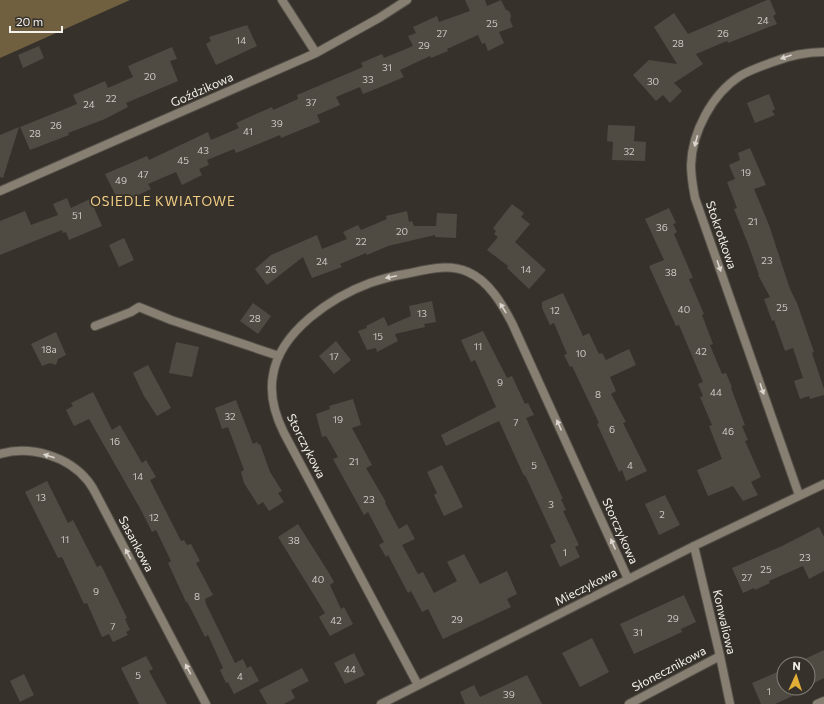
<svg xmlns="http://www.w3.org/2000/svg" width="824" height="704" viewBox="0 0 824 704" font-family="Commissioner,sans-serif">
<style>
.forest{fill:#706040}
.building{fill:#4f4b43}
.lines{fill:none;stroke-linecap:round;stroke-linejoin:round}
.lane-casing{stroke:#55514a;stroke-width:10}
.street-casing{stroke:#55514a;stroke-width:10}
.lane{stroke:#877f71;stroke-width:8}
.street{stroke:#877f71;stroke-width:8}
.oneway{fill:#dad5ce}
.labels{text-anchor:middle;stroke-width:3.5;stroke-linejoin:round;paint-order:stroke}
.number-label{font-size:10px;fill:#ccc8c2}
.street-label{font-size:12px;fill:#f5f2ed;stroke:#36322b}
.neighbourhood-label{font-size:13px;letter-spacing:1px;fill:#f2cd84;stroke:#36322b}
</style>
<rect width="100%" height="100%" fill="#36322b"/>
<path class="forest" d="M0 0H130L0 58Z"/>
<path class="building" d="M465 0H485L487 6 501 0 506 10 509 11 511 16 510 20 513 27 499 32 504 43 488 51 485 43 482 44 478 35 447 49 448 51 431 58 430 56 400 70 404 77 383 86 363 94 360 87 336 97 340 105 317 115 320 122 281 138 280 135 236 153 234 149 207 160 209 165 199 169 202 175 182 185 176 172 148 184 151 189 130 199 127 194 117 198 105 174 147 156 149 160 208 132 211 140 239 128 236 123 272 107 273 110 298 99 297 95 363 67 361 63 382 54 384 58 413 46 408 36 416 33 413 27 437 16 439 22 470 11Z
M767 0H770L776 14 773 16 777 24 728 43 727 41 696 54 703 64 674 83 682 91 670 103 663 95 656 101 633 75 649 60 677 64 654 27 674 13 688 34Z
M247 25 257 46 216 65 206 44 211 41 209 37Z
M39 46 44 58 23 68 18 55Z
M172 47 177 59 170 61 178 81 126 103 128 107 105 119 68 133 69 135 30 150 20 127 77 104 73 95 105 81 108 88 133 77 128 66Z
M769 94 775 109 772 111 775 115 755 123 747 103Z
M608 125 635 126 634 141 646 142 645 161 612 160 613 142 607 141Z
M19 127 3 178 0 177V135Z
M750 148 766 185 754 189 769 225 790 289 797 303 814 352 812 353 824 389V395L810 399 809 396 800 399 794 381 803 378 793 348 785 351 774 320 772 321 764 299 770 297 758 275H759L748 244 734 209 737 208 727 182 735 179 729 165 740 160 738 153Z
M67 198 71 208 90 199 102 226 69 240 66 232 63 233 62 230 0 255V221L25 211 31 225 58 215 53 204Z
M512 204 524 213 521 217 530 224 515 242 546 270 529 289 507 268 508 266 487 250 498 237 494 234 496 231 493 228Z
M669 208 676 223 673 224 677 232 674 234 693 278 689 279 704 314 702 315 713 344 710 345 722 374 726 373 732 387 731 388 745 425 742 426 748 440 745 441 761 477 751 482 758 495 743 501 733 486 708 496 697 470 722 459 709 426 712 425 700 397 703 396 698 384 703 382 679 325 676 326 649 266 664 260 645 219Z
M407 211 409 222 412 221 414 226H436L437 213 457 214 456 238 435 237V235L388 246 367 255 366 253 340 264 342 267 312 278 303 257 267 285 255 269 271 255 317 235 322 249 347 239 343 232 358 225 361 230 387 219 386 216Z
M124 238 134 260 119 267 109 245Z
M563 293 583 336 589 333 599 354 602 353 606 360 629 349 636 365 610 377 616 391 611 394 626 422 623 423 647 471 626 481 622 470 619 472 597 424 599 423 572 366 570 367 564 355 567 354 554 323 550 325 542 308V302Z
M432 301 436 322 424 324 425 327 395 334 398 341 377 352 376 348 367 350 358 331 367 328 366 326 384 317 388 326 411 316 409 306Z
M253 303 271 316 258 334 240 321Z
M483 331 507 378 512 376 525 404 528 403 534 415 526 418 563 499H561L566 510 563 511 579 545 575 547 580 557 560 567 550 545 556 542 525 475 524 476 499 421 446 446 441 435 496 407 475 360 471 362 461 340Z
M56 332 66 355 58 359 56 365 50 363 42 366 31 344Z
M336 341 351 360 334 374 319 356Z
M176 342 199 347 192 377 169 373Z
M148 365 171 408 157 416 144 396 133 373Z
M93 392 112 430 120 425 142 463 146 460 156 477 150 480 181 541 184 540 187 545 191 544 200 561 196 563 213 595 205 599 206 604 235 663 243 659 247 668 251 666 259 681 234 694 228 682 226 683 220 670 223 668 208 635 205 637 192 611 187 602H186L168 563 171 561 156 530 152 532 141 510 89 419 74 426 66 410 73 406 71 403Z
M353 399 361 425 352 428 372 465 366 468 386 502 385 503 399 529 407 524 415 539 402 545 418 574 423 572 434 593 457 581 447 562 464 554 480 584 507 571 517 594 507 599 511 607 443 639 428 609 422 612 411 591 408 593 388 555 386 557 379 545 384 542 368 512 364 515 350 490 333 459 338 457 326 436 322 437 316 414 330 409 329 406Z
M236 400 253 444 257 442 259 445 260 444 270 472 282 491 278 493 284 502 269 511 263 502 258 505 244 483 241 472 244 470 228 427 222 429 215 408Z
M442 465 463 507 444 516 434 495 437 493 427 472Z
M47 481 68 523 73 520 97 567 101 565 127 618 125 619 130 630 126 632 128 635 113 642 109 634 102 637 87 603 84 604 62 557 58 558 25 492Z
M665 495 680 525 659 535 645 504Z
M298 524 329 573 334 582 330 585 341 609 344 607 353 624 330 636 319 617 325 613 278 537Z
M819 527 824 537V571L809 579 803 566 769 581 770 583 755 590 754 588 743 593 732 568 782 546Z
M684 595 696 622 681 629 682 632 634 654 620 624Z
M592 638 609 672 580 687 562 653Z
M824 650V678L808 686V664H794Z
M354 653 365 675 345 684 334 663Z
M146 656 153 669 149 671 167 704H139L121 668Z
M302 668 309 681 291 690 295 698 284 704H267L259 690Z
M784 669V688H803L796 691 797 694 775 704H761L752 683Z
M24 674 34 695 20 702 10 681Z
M527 675 542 704H465L460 692 474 685 480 697Z"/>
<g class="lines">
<g class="lane-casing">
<path id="lane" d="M95 326 131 312 139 307 171 320 279 356"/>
</g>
<g class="street-casing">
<path id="street" d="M282 0 316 53
M0 191 316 53 379 18 407 0
M0 454C30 445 68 456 88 481 91 485 94 490 96 494L206 704
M799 495 695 198C693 187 691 177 691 165 692 132 712 94 740 76 750 70 762 66 773 62 791 55 805 52 824 52
M694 546 720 656 730 704
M418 685 284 433C275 415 269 396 273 375 280 331 332 297 370 283 382 279 393 276 405 274 425 270 448 263 468 272 489 281 502 304 512 323L628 579
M381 704 694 546 824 484
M629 704 720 656
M817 704 824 701"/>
</g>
<use href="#lane" class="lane"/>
<use href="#street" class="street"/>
</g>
<defs><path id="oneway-solid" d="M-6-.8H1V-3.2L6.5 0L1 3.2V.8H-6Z"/></defs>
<g class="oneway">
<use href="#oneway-solid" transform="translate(786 57) rotate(161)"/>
<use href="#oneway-solid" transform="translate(696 141) rotate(105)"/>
<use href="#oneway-solid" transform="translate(719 266) rotate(71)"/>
<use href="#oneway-solid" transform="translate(391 277) rotate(168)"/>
<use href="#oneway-solid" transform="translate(503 308) rotate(-122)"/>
<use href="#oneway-solid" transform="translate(762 389) rotate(71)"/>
<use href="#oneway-solid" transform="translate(559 425) rotate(-114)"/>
<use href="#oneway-solid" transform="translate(49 456) rotate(-162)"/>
<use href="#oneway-solid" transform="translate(613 544) rotate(-114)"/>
<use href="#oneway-solid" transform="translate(128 554) rotate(-118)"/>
<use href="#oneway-solid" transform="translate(188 669) rotate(-118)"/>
</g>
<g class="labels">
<g class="number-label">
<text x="763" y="24">24</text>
<text x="492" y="27">25</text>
<text x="442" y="37">27</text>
<text x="723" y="37">26</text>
<text x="241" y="44">14</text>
<text x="678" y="47">28</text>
<text x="424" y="49">29</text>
<text x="387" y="71">31</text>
<text x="150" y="80">20</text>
<text x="368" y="83">33</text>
<text x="653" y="85">30</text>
<text x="111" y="102">22</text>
<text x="311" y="106">37</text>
<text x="89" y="108">24</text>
<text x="277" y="127">39</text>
<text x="56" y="129">26</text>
<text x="248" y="135">41</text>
<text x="35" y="137">28</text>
<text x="203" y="154">43</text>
<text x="629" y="155">32</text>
<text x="183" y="164">45</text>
<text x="746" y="176">19</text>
<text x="143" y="178">47</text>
<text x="121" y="184">49</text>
<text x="77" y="219">51</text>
<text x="753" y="225">21</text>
<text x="662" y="231">36</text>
<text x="402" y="235">20</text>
<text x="361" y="245">22</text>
<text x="767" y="264">23</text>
<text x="322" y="265">24</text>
<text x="271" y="273">26</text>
<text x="526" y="273">14</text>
<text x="671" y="276">38</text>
<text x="782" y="311">25</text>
<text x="684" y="313">40</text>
<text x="555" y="314">12</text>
<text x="422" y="317">13</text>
<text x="255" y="322">28</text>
<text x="378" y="340">15</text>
<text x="478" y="350">11</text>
<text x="49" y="353">18a</text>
<text x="701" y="355">42</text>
<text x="581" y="357">10</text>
<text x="334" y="360">17</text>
<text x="500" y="386">9</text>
<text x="716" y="396">44</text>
<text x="598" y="398">8</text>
<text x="230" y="420">32</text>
<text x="338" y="423">19</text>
<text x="516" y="426">7</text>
<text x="612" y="433">6</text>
<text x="728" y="435">46</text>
<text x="115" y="445">16</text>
<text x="354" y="465">21</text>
<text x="534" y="469">5</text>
<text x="630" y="469">4</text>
<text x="138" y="480">14</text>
<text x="41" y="501">13</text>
<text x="369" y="503">23</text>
<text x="551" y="508">3</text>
<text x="662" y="518">2</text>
<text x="154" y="521">12</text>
<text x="65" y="543">11</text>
<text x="294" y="544">38</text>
<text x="565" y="556">1</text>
<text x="805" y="561">23</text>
<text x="766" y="573">25</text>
<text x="747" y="581">27</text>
<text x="318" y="583">40</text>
<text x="96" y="595">9</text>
<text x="197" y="600">8</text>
<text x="673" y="622">29</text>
<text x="457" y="623">29</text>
<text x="336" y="624">42</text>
<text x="113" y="630">7</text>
<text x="638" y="636">31</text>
<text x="350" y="673">44</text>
<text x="138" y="679">5</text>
<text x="240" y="680">4</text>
<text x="769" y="695">1</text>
<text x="509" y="698">39</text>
</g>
<g class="street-label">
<text transform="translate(202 90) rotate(-24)" y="4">Goździkowa</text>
<text transform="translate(721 235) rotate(71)" y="4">Stokrotkowa</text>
<text transform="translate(306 446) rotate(63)" y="4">Storczykowa</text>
<text transform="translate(620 531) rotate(66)" y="4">Storczykowa</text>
<text transform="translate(136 544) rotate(62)" y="4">Sasankowa</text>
<text transform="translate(586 587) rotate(-27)" y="4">Mieczykowa</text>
<text transform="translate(724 622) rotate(77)" y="4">Konwaliowa</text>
<text transform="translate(669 669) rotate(-28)" y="4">Słonecznikowa</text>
</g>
<g class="neighbourhood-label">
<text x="163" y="206">OSIEDLE KWIATOWE</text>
</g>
</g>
<g transform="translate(796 676) rotate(3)"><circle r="19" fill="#36322b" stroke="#827f79"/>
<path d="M0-3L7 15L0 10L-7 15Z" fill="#e3ae35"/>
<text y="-6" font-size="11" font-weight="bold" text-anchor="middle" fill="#f5f2ed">N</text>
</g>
<path d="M10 26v6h52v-6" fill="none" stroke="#f5f2ed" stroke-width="2"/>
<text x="16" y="26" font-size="12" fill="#f5f2ed" stroke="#36322b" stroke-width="3" paint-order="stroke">20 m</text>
</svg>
